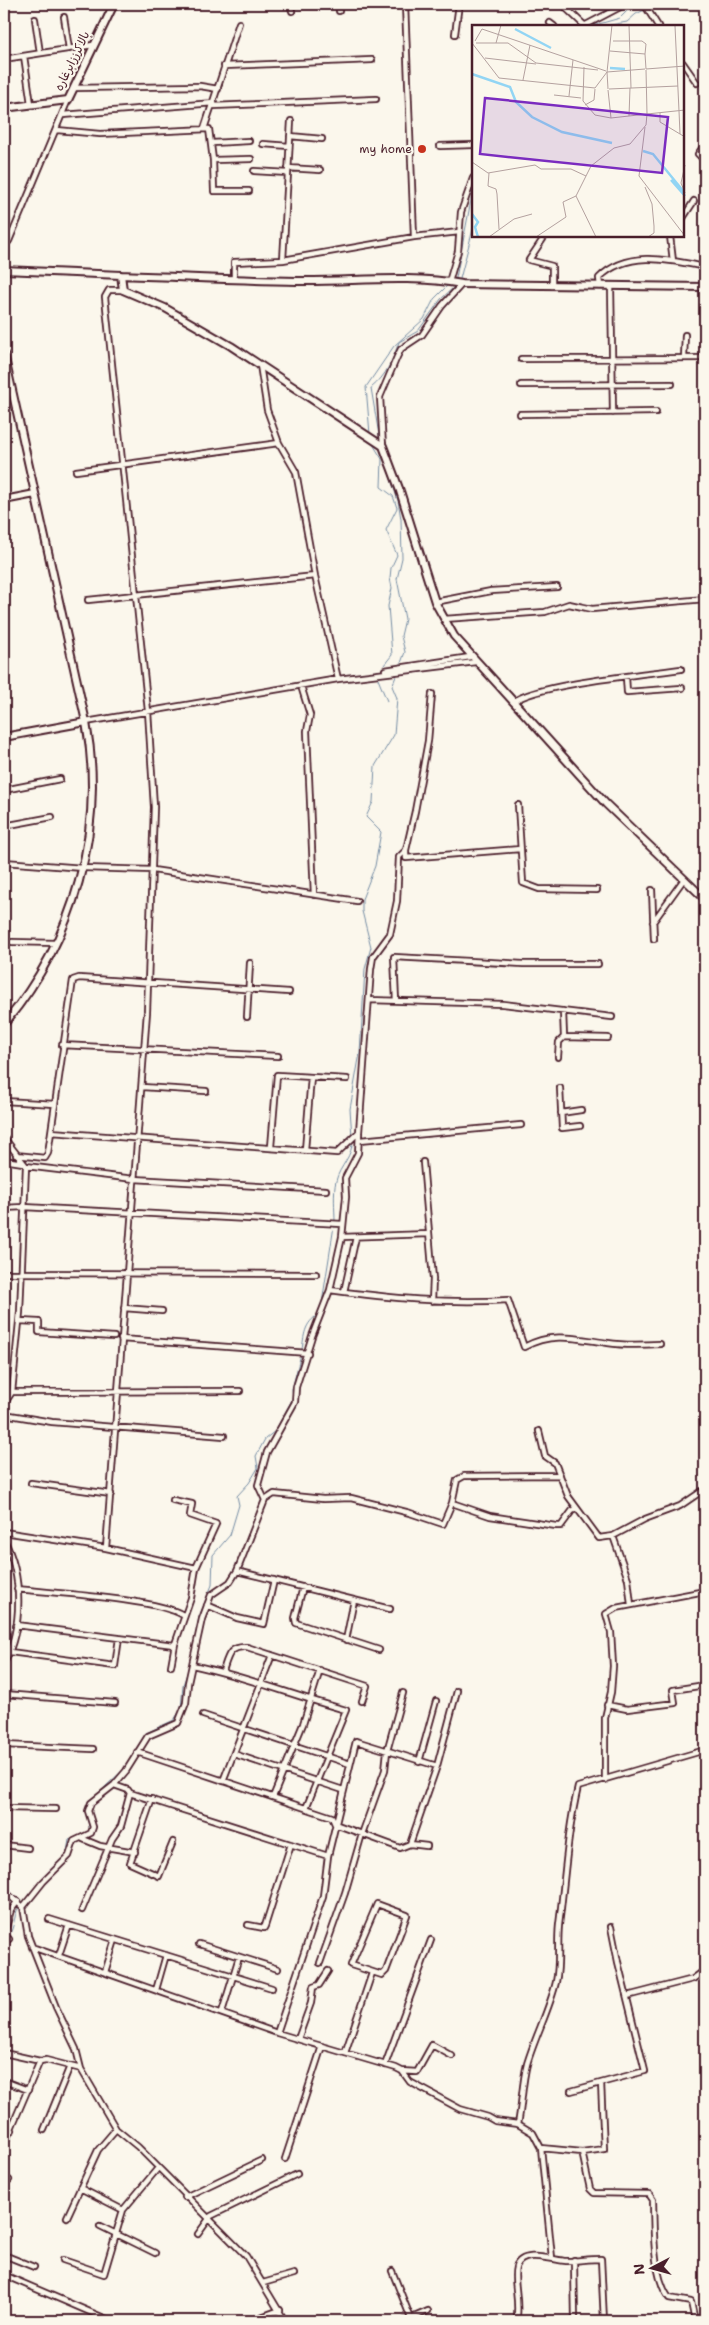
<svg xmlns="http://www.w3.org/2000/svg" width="709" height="2325" viewBox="0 0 709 2325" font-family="'Shantell Sans','Playpen Sans Arabic',sans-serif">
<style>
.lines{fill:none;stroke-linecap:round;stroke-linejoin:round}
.stream{stroke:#758ca4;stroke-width:1}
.street-casing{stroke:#4a1f2b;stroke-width:8}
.secondary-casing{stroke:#4a1f2b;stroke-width:10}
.street{stroke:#fbf7ec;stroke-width:4.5}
.secondary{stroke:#fbf7ec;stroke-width:6}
.poi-dot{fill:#c8321e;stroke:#fbf7ec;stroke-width:2}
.labels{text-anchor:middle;stroke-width:4.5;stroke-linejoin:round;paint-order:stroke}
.street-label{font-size:12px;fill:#4a1f2b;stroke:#fbf7ec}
.poi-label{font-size:12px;fill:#4a1f2b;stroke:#fbf7ec;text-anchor:end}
.inset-river{fill:none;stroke:#92d5f4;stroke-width:2.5}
.inset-road{fill:none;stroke:#b4a19f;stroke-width:1}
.view{fill:#7b2cbf;fill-opacity:0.15;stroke:#7b2cbf;stroke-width:2.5}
.inset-edge{fill:none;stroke:#4a1f2b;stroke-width:2.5}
</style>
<rect width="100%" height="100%" fill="#fbf7ec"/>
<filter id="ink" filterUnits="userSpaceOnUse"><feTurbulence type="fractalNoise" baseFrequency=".02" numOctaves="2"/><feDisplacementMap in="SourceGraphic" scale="10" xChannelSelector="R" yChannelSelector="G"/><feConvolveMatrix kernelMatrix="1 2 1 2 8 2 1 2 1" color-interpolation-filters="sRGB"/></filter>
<g filter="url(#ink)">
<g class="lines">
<path class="stream" d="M592 26 620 18 634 4
M605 26 627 22 636 14 657 4
M456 278 473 190
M460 279 473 229
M370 434 366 387 394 346 424 319 434 299 447 286
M371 441 382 459 381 487 393 496 397 508 386 530 397 555 391 568 390 578 392 588 388 606 392 655 384 665
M380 441 371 388C387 375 392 361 399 342L418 331 441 299 453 288
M384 457 398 501 401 519 402 558 397 579 405 619 401 636 405 652 401 663
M378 679 387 701
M352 1136 350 1109 360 1053 365 969 371 947 362 911V899L375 866 381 832 366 817 373 802 375 766 394 735 397 698 392 686 397 674
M335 1222C335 1209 333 1193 336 1181 339 1167 354 1155 352 1140
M322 1303 334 1226
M302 1350C304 1336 304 1323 318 1315
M191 1661 199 1617 212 1585 213 1555 230 1535 239 1505 237 1496 249 1483 258 1468 256 1456 265 1439 275 1431 293 1398 292 1389 301 1354
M90 1831 86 1811 87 1804 124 1769 146 1733 174 1720 181 1709 183 1685 190 1665
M66 1857 69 1840 82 1835
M33 1891 40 1881 56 1866
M22 1904 28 1898
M4 1939C16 1933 12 1917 19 1907"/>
<g class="street-casing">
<path id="street" d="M290 4 292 11
M405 4 414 237
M644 4 658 26
M567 9 585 26
M339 11V4
M64 17 69 49
M35 19 40 53
M550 23 554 26
M584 26 626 4
M455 34 459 4
M24 56 31 104
M4 59 93 45
M683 63 697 83
M224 66 372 60
M74 88 200 86 218 89
M213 106 376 99
M63 115 214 103
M204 129 239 23
M57 130 100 134 209 129 213 160 214 191H249
M290 136 322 139
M212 143 249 141
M263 144 289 146
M705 144 698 154 705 161
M440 146 473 145
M213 160 251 159
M288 168 320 170
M254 171 288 173
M683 218 694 201
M545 236 529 260 552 266V286
M670 236 673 261
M9 241 68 100
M283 260 291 121
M234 279V262L283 260 414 237 459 232
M449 282 458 251 461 212 473 178
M600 286 599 278C628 249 670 260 705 267
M611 286 613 413
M684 358 685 335
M521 359 705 358
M260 365 267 410 279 443 296 472 315 576 338 679
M521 385 672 384
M520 414 656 412
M383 446 380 397 397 357 401 349 422 335 442 306 462 284
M76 471 279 443
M88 600 315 576
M435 602 491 591 557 587
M444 619 545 612 569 604 592 609 705 599
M385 670 470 657
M626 677 627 692 682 688
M301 686 310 715 307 731 314 895
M513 702C537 684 646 674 681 669
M86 722 338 679 476 662
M4 790 60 779
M518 805 523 883 539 889 597 890
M4 826 52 817
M406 850V858L520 849
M4 862 83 868 153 870 357 901
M652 890 654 939
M653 922 684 879
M12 942 56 943
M369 1000 503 1004 612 1017
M396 1001 394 957 523 964H598
M247 1017 250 963
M564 1037 608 1038
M62 1045 278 1056
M558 1057 559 1042 564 1037 563 1011
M142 1087 206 1091
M560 1088 562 1128 580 1126
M4 1101 55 1104
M561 1113 581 1110
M51 1132 337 1153 359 1132 371 969 373 957 390 934 397 901 399 857 406 850 415 811 428 741 432 694
M4 1138 26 1166 20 1312 12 1392 4 1404
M360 1140 521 1125
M271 1147 277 1075 347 1079
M305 1150 311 1077
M16 1155 45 1158 48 1153 73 980 79 978 289 992
M4 1160 23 1163
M423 1162 433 1279 432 1301
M26 1166 134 1179 326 1190
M4 1208 24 1207 342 1224
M342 1237 429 1234
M4 1273 316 1274
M330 1290C389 1298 448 1304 508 1300L524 1347C553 1331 578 1339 608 1343 626 1346 643 1345 660 1344
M344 1292 356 1237
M124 1308 162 1311
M20 1321 39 1322V1332L114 1337
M121 1339 308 1353
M4 1392 240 1391
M4 1414 52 1422 224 1436
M539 1431 545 1456 555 1463 568 1496 599 1538 613 1536 645 1519 680 1506 705 1489
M31 1483 111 1494
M265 1500 258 1485 267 1452 295 1402 296 1387 312 1336 330 1290 342 1237 346 1197 345 1178 358 1153 359 1133
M452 1503 457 1480 464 1476 560 1475
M4 1532 106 1548 196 1568
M613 1536 628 1579 631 1605
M4 1540C23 1575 23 1628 4 1663
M106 1548 147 1012 154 807 148 711 105 297 109 290H123
M237 1571 390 1609
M303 1587 295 1618 296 1623 379 1650
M17 1589C53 1593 158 1599 183 1615
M207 1605 237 1618 264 1624 274 1580
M16 1625 174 1645
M346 1640 354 1600
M10 1652 115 1666 119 1638
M192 1665C245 1676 294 1696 346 1710L306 1808
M171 1666 175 1644 191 1598 196 1568 216 1524 190 1515 192 1504 173 1500
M223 1671C228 1656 229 1646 247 1647L367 1686 362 1701
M4 1694 115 1703
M607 1705 627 1709 675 1703 673 1690 705 1685
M203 1715 350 1764
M4 1745 93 1749
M137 1752 332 1817 335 1824 400 1848 410 1844 427 1846
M234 1754 343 1790
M419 1762 436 1701
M605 1780V1718L611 1692 613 1666 611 1632 606 1614 616 1608 705 1591
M223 1781 272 1655
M114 1785 128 1790 130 1793 328 1856
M273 1797 303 1724 320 1670
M152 1799 130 1863 159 1876 173 1842
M4 1808 56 1809
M83 1839 100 1846 135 1852
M410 1844 437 1766 457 1691
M4 1845 28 1848
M4 1891 23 1907 28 1936 56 2007 76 2049 81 2069 116 2129 138 2147 246 2256 285 2321
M377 1904 407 1915 386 1971 382 1975 351 1965Z
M23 1907 43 1882 69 1856 74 1841 91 1833 93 1827 88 1811 91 1803 114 1785 126 1771 148 1736 178 1723 186 1703 188 1683 202 1619 211 1595 230 1582 237 1571 265 1500 274 1494 323 1499 351 1498 410 1513 443 1524 452 1503 490 1516 556 1526H561L572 1511 576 1509
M82 1910 112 1839 121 1826 130 1793
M49 1919 272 1988
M248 1925 264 1928 265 1926 291 1844
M4 1934 11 1910 18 1901
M4 1942 9 1939
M199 1944 278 1969
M32 1947 277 2033 396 2068 402 2071 410 2082 460 2109 488 2117 495 2121 518 2124 533 2133 541 2148 552 2258
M59 1955 69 1925
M320 1963 345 1893 362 1834 385 1770 387 1751 403 1693
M105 1972 115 1940
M156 1990 166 1955
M627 1996 693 1979 705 1970
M222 2012 239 1957
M277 2033 323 1896 328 1856 356 1741 437 1766
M298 2039 311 2003 313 1987 319 1985 328 1971
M4 2053 40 2061
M345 2053 372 1973
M385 2065 431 1940
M402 2071 417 2072 432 2045 452 2056
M4 2081 28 2090
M571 2091 645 2071 618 1962 611 1927
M518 2124C522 2105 522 2083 527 2064 535 2037 550 2008 556 1982 560 1963 557 1944 559 1925 565 1878 567 1834 578 1787L705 1750
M4 2126 12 2130
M44 2130 70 2066
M4 2145 40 2061 46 2060 81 2069
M541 2148 582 2152 604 2149 601 2083
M582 2152 590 2189 594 2193 649 2194 653 2200C654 2228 652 2275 669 2298L691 2302 695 2321
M285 2159 322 2046
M4 2177 9 2180
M80 2188 123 2210 158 2168
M185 2197 262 2160
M67 2217 98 2150 116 2129
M100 2226 155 2253
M198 2234 211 2216 297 2174
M4 2255 34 2267
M63 2260 104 2274 123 2210
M574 2260 575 2321
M392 2271 412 2321
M4 2275 111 2321
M263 2283 294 2274
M517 2319 527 2321
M250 2321 280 2310
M405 2321 428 2311
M516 2321C521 2304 512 2281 516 2267 522 2249 553 2260 566 2261 577 2261 589 2259 601 2259L604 2321"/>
</g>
<g class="secondary-casing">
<path id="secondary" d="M4 108 68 100 114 4
M4 270 121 275 123 290 165 308 231 346 383 446 400 491 435 602 454 636 606 804 705 899
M121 275C180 277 239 280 297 281 352 282 407 274 462 284L705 287
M4 354 86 722 4 737
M4 500 35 494
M4 1024C74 941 106 829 86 722"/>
</g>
<use href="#street" class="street"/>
<use href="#secondary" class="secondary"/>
</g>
</g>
<circle class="poi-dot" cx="422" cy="149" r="5"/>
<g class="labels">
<g class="street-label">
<text transform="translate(72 61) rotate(-64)" y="4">بالاکرززابرغاره</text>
</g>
<g class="poi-label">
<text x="412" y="153">my home</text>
</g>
</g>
<g transform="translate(472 25)">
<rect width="212" height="212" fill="#fbf7ec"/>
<path class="inset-river" d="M43 4 79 23M138 43 153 44M0 49 38 62 44 77 60 92 90 107 140 118M171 126 181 129 212 167M199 155 213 171M0 189 6 197 3 202 6 212"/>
<path class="inset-road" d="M157 0 159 63M203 1 207 86M3 16 10 4 134 46M141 16H170L174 19 173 29M0 18 27 53 123 63 135 47 140 0M4 18H36L64 38 126 45M24 18 29 0M138 26 173 29 174 44M13 33 64 39M112 42 111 76 123 90 139 93M174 44 213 41M174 45 175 89M135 47 173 44M135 47 136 64M51 55 58 20M137 64 206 61M82 70 109 73M97 71 101 35M113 80 122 75 123 64M207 86 208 109M188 88V97L213 112M175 89 213 85M157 91 158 63M173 102 167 151 213 211M0 137 16 148 63 140 69 144H99L114 151M213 140 209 158 213 168M17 148 16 161 24 164 25 169 27 204M173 162 180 179 182 201V208L176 212M104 171 124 212M17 212 42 194 60 189M64 212 94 192 91 177 104 171 119 141 142 123 158 119 174 100 175 89 139 93 136 65"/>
<path class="view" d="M13 73 196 92 190 148 8 129Z"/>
<rect width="212" height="212" class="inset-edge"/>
</g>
<rect width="709" height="2325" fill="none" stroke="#fbf7ec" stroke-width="20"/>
<rect x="10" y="10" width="689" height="2305" fill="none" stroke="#4a1f2b" stroke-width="2" filter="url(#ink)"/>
<g transform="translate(652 2268) rotate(264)" stroke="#fbf7ec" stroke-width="4" paint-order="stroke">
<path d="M0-4L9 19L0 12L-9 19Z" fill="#4a1f2b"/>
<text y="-8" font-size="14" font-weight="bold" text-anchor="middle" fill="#4a1f2b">N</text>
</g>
</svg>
